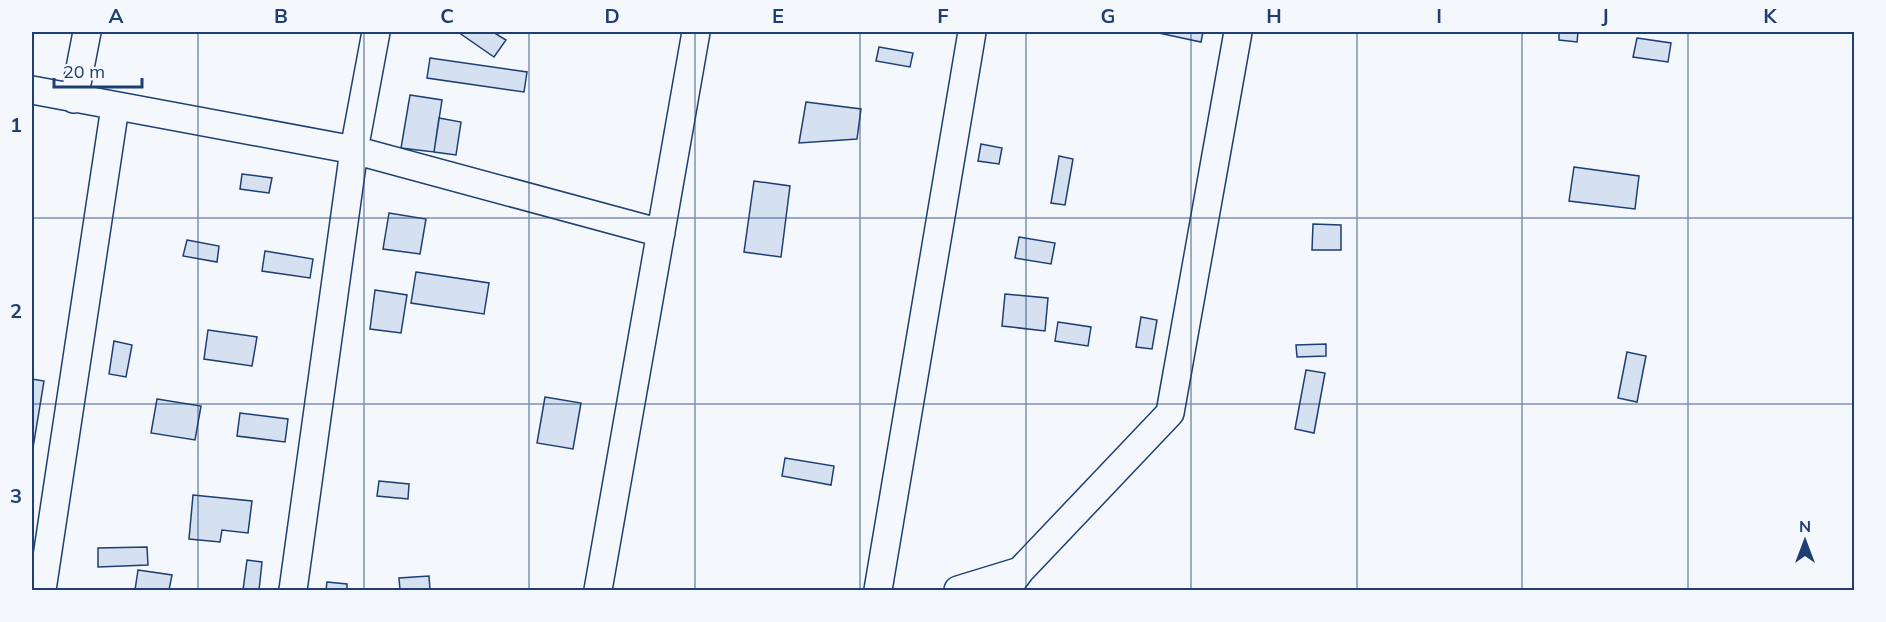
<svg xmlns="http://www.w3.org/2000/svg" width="1886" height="622" viewBox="0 0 1886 622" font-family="Mulish,sans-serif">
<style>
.building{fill:#d5e0f0;stroke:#1d3f73;stroke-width:1.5}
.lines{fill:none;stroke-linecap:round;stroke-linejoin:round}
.street-casing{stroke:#1d3f73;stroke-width:30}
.street{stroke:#f4f7fb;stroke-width:27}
.grid{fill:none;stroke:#1d3f73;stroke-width:1.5;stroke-opacity:0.55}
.neatline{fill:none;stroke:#1d3f73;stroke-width:2}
.grid-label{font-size:20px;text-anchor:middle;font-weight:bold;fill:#1d3f73}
</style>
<rect width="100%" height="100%" fill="#f4f7fb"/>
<path class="building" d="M458 32H493L506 40 494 57Z
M1154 32H1203L1201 42Z
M1559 32H1578L1577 42 1559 40Z
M1637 38 1671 43 1668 62 1633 57Z
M879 47 913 53 910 67 876 61Z
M430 58 527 72 524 92 427 78Z
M410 95 442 100 434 152 401 148Z
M806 102 861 109 857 139 799 143Z
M439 118 461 122 456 155 434 152Z
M981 144 1002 148 999 164 978 161Z
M1059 156 1073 159 1065 205 1051 203Z
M1574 167 1639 176 1635 209 1569 201Z
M242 174 272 178 269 193 240 189Z
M754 181 790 186 781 257 744 252Z
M389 213 426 219 420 254 383 249Z
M1313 224 1341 225V250H1312Z
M1019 237 1055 243 1051 264 1015 258Z
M187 240 219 246 217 262 183 256Z
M265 251 313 259 310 278 262 271Z
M416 272 489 283 484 314 411 303Z
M375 290 407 295 401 333 370 329Z
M1005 294 1048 298 1045 331 1002 326Z
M1141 317 1157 320 1152 349 1136 347Z
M1058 322 1091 327 1088 346 1055 341Z
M208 330 257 337 252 366 204 359Z
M114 341 132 345 126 377 109 374Z
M1326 344V356L1297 357 1296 345Z
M1627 352 1646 356 1637 402 1618 398Z
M1306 370 1325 373 1314 433 1295 429Z
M32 379 44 381 32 454Z
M545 397 581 403 573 449 537 443Z
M157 399 201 406 195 440 151 433Z
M240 413 288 419 285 442 237 436Z
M785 458 834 466 831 485 782 476Z
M379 481 409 484 408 499 377 496Z
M193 495 252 501 248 533 222 530 220 542 189 539Z
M147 547 148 565 98 567V548Z
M247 560 262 562 259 590H243Z
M138 570 172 575 169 590H135Z
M429 576 430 590H400L399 578Z
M327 582 347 584V590H326Z"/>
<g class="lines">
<g class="street-casing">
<path id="street" d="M32 90 354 150 661 233
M74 99 87 32
M42 590 115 107
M293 590 354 150 376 32
M598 590 696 32
M878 590 972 32
M958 590 1020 571
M1006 590 1020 571 1170 413 1238 32"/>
</g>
<use href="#street" class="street"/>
</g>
<path class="grid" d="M198 32V590M364 32V590M529 32V590M695 32V590M860 32V590M1026 32V590M1191 32V590M1357 32V590M1522 32V590M1688 32V590M32 218H1854M32 404H1854"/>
<rect width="1886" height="622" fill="none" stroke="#f4f7fb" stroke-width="66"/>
<g transform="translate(1805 541)" stroke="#f4f7fb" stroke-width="4.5" paint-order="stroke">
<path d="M0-4.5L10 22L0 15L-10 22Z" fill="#1d3f73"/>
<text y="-9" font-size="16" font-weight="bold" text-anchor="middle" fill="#1d3f73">N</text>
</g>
<path d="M54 78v9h88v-9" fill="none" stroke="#1d3f73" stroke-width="3"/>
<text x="63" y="78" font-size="18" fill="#1d3f73" stroke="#f4f7fb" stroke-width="4.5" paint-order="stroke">20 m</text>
<rect x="33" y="33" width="1820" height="556" class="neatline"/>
<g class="grid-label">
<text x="116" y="23">A</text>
<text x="281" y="23">B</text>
<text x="447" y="23">C</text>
<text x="612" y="23">D</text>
<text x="778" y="23">E</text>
<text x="943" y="23">F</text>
<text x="1108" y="23">G</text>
<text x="1274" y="23">H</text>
<text x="1439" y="23">I</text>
<text x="1605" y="23">J</text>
<text x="1770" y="23">K</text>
<text x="16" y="132">1</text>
<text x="16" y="318">2</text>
<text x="16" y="503">3</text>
</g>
</svg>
